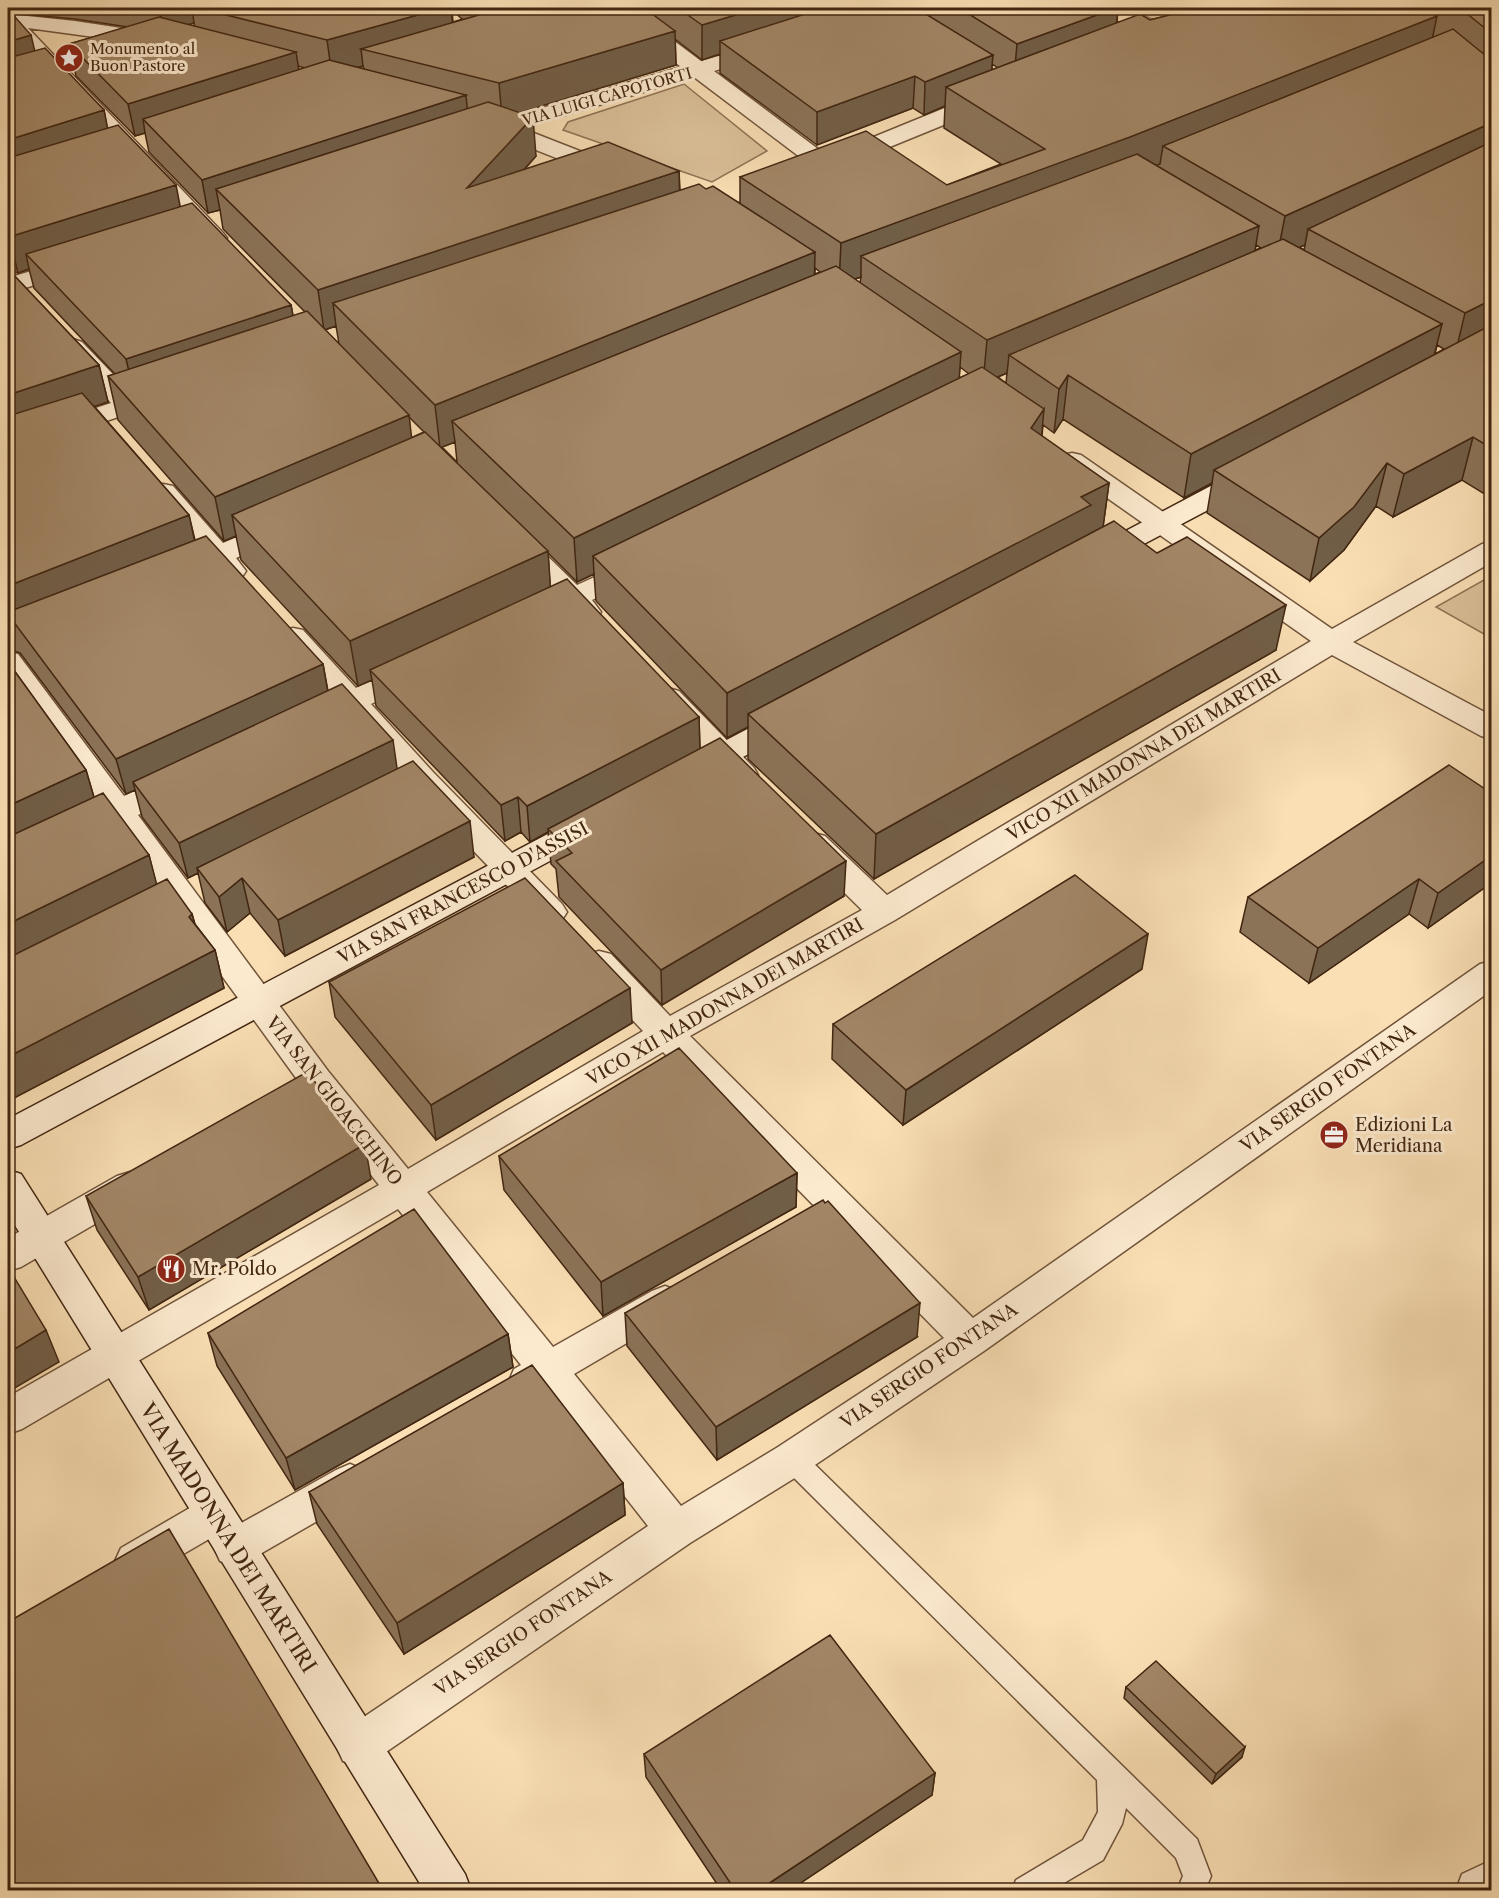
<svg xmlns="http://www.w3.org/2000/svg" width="1499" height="1898" viewBox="0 0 1499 1898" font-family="'Libre Caslon Text',serif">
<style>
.green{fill:#dbc099;stroke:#8e7355;stroke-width:1.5}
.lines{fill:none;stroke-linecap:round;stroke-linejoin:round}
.lane-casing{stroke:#70543a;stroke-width:3}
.street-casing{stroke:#70543a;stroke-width:3}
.secondary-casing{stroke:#422611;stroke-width:3}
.lane{fill:#fceacf;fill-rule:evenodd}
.street{fill:#fceacf;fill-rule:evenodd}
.secondary{fill:#fceacf;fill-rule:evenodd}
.wall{fill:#8b7358;stroke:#422611;stroke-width:1.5;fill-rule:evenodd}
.shaded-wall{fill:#715e47;stroke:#422611;stroke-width:1.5}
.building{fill:#a28666;stroke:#422611;stroke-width:1.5}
.labels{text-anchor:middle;stroke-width:6;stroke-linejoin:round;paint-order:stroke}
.far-poi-label{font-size:15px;fill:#422611;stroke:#fceacf;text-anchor:start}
.far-street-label{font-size:15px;fill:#422611;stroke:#fceacf}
.street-label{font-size:18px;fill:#422611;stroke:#fceacf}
.poi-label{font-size:18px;fill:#422611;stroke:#fceacf;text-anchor:start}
.near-street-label{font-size:21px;fill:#422611;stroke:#fceacf}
</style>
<rect width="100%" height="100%" fill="#fadfb5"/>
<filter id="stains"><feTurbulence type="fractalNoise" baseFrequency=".00333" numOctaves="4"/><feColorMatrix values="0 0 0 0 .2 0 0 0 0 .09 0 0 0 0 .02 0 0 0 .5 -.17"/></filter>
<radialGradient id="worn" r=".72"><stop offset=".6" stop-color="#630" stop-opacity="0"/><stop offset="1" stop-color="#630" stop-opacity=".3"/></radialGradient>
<path class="green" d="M1129 8H1209L1158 22Z
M684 84 767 151 712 182 563 130 568 122Z
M1491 576V638L1436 607Z"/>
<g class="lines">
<g class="lane-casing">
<path id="lane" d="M792 1448 801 1451 1197 1839 1211 1876 1205 1890H1177L1183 1876 1176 1858 1126 1808 1122 1824 1103 1860 1052 1890H1012L1016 1880 1083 1840 1098 1812 1097 1780 783 1467 779 1459 783 1451Z"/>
</g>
<g class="street-casing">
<path id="street" d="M607 8H630L701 61 761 44 769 45 772 50 769 55 714 71 830 158 832 154 979 94 987 92 995 94 998 99 995 104 848 164 836 165 833 170 825 172 817 170 694 77 521 128 618 166 621 171 618 176 610 178 602 176 498 135 486 134 483 129 486 120H501L681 67Z
M8 14 75 21 161 34 164 39 161 44 153 45 28 28 223 233 227 238 223 243 215 245 207 243 8 32Z
M74 258 83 260 86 265 83 270 22 289 8 290V278Z
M73 339 82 342 133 395 157 388 166 391 170 396 166 401 8 454V437L111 403 60 347 64 342Z
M1072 453 1081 455 1332 629 1482 544 1492 542V562L1353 642 1492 716V739L1481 736 1332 655 895 920 690 1036 973 1318 1480 964 1492 961V990L984 1351 806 1471 690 1543 373 1761 358 1767 343 1761 336 1746 343 1731 648 1526 543 1392 528 1398 514 1393 509 1381 514 1369 521 1365 398 1209 22 1429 8 1434V1397L379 1185 304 1089 114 827 19 873 8 876V852L100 808 8 681V652L18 654 124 796C144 787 168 769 190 776L194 783 190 790 138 815 328 1071 408 1169 643 1031 587 972 582 963 587 954 599 951 611 954 670 1016 862 910 803 852 798 844 803 836 814 833 825 836 887 895 1311 641 1063 467 1059 461 1063 455ZM663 1052 944 1338 778 1447 681 1506 574 1374 678 1313 684 1302 678 1291 665 1286 652 1291 553 1347 427 1192Z
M163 484 173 486 223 543 268 524 278 522 288 524 292 530 288 536 236 558 246 571 242 577C228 581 223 578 213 567L182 579 172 576 168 570 172 564 200 552 149 492 153 486Z
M518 534 528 537 577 585 634 559 644 562 648 568 644 574 592 600 601 612 597 618C585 622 579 620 570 611L541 623 531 620 527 614 531 608 555 596 504 543 508 537Z
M293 628 303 630 356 688C376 678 403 659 425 665L430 672 425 679 371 704 433 772 562 904 567 912 562 920 551 924 540 920 411 786 348 716 315 729 304 726 300 719 304 712 332 699 279 637 283 630Z
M668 688 679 691 754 768 758 775 754 782 743 785 732 782 657 705 653 698 657 691Z
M130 1172 143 1176 148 1186 143 1196 21 1267 8 1271V1238L117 1176Z
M350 1464 364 1470 370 1482 364 1494 248 1561 234 1566 220 1561 214 1548 220 1535 336 1470Z
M214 1497 228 1502 234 1515 228 1528 149 1574 135 1580 121 1574 115 1561 121 1548 200 1502Z
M1492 1860V1890H1456L1462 1874Z"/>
</g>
<g class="secondary-casing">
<path id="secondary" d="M1249 469 1259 471 1262 477 1259 483 1106 564 1096 567 1086 564 1082 558 1086 552 1239 471Z
M787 711 798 714 802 721 798 728 703 778 692 781 681 778 677 771 681 764 776 714Z
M589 815 600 818 605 826 600 834 21 1145 8 1149V1119L578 818Z
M8 1170 21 1174 465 1874 471 1890H424L8 1214Z"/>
</g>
<use href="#lane" class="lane"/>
<use href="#street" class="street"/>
<use href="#secondary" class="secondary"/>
</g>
<path class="wall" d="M8 8H1118L1117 22 1150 20 1197 8H1491V498L1462 480 1393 517 1376 506 1344 550 1310 581 1207 513 1212 483 1184 498 1063 419 1054 433 1043 425 1042 436 1109 483 1103 527 1276 650 874 879 748 759V727L727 738 596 601 594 574 577 582 548 553 550 586 699 717 700 749 844 896 662 1005 559 897 556 869 551 864 548 832 530 842 521 832 505 841 376 706 372 680 358 686 241 560 236 536 224 541 118 420 108 376 115 374 34 288 29 269 18 273 9 270 99 365 108 402 94 406 189 515 195 540 323 664 328 691 474 857 285 956 250 913 227 932 205 903 198 873 188 878 142 817 135 790 126 794 20 653 11 650 8 639ZM452 10 462 19H463L453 22ZM10 13 75 19 128 27 69 44 76 76 135 136 145 133 149 152 208 213 220 210 223 229 305 312 293 316 291 305 180 207 107 128 104 110 35 51ZM194 23 195 27 188 25ZM675 39 702 60 720 54V73L817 145 913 108 924 115 945 106 944 128 1001 164 947 185 740 177V203L706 189 680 190 679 171 524 170 536 156 520 112 676 65ZM992 64 998 68 992 70ZM298 66 305 68 299 70ZM363 66 364 69 357 67ZM1256 245 1261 248 1255 250ZM1305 245 1304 250 1299 247ZM815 268 820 272 815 274ZM861 277 860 283 855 279ZM336 326 339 344 325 330ZM1437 345 1444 349 1435 354ZM960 367 969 374 959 378ZM1007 373 1006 383 998 377ZM409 417 424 432 411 438ZM455 442 457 462 442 447Z
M8 662 86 770 94 797 149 855 156 884 192 914 195 924 215 950 224 988 14 1098 8 1088Z
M1491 793V883L1428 928 1409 914 1309 983 1240 932 1248 897Z
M1142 969 903 1125 832 1059 833 1024Z
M329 982 632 1023 436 1140 335 1017Z
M499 1156 797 1173 796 1207 603 1316 504 1190Z
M371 1179 149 1310 97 1230 86 1196Z
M625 1313 917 1337 717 1460 627 1346Z
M208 1333 508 1334 513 1367 295 1490 217 1366Z
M623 1483 625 1515 404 1654 317 1524 309 1492Z
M1126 1687 1242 1757 1212 1784 1124 1698Z
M644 1754 935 1773 932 1795 790 1890H721L646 1777Z"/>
<path class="shaded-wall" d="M159 8H192L194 23 164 32Z
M443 8H451L454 39 361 49 363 66 332 75 327 40Z
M476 8H563L478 32Z
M759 8H866L720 41V54L702 60V25Z
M1116 8H1118L1115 40 1014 78 1017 44Z
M1437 16 1429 55 1163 146 1160 164 1125 178 861 256V277L839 284 841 243Z
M675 31 676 65 502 118 499 83Z
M31 35 39 69 8 78V42Z
M296 52 301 84 143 119 145 133 135 136 128 104Z
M993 55 990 88 946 87 945 106 924 115 925 82Z
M915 76 913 108 817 145V112Z
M466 95 469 128 216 189 220 210 208 213 202 180Z
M104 110 111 145 8 178V140Z
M533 117 536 156 471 228 467 188Z
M1491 123V159L1308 229 1305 245 1277 257 1285 216Z
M679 171 680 211 333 303 336 326 324 330 318 290Z
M176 185 183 221 26 254 29 269 18 273 9 237Z
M1259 226 1252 269 1009 355 1007 373 983 383 987 340Z
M815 252 814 295 452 421 455 442 440 448 435 405Z
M1491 300V339L1455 355 1465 313Z
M291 305 297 339 134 393 126 359Z
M1442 324 1431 368 1214 470 1212 483 1184 498 1191 454Z
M961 352 958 396 593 556 594 574 577 582 574 538Z
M99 365 108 402 8 435V395Z
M1068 375 1063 419 1054 433 1059 389Z
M1044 409 1040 453 1031 428Z
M409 415 414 459 232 515 236 536 224 541 215 497Z
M1473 437 1462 480 1393 517 1404 474Z
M1387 463 1376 506 1344 550 1310 581 1319 538Z
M1109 483 1103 527 748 714V727L727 738V693L1081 497Z
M189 515 197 552 10 617H8V586Z
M548 551 551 595 370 670 372 680 358 686 350 641Z
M1286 605 1276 650 874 879 876 834Z
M323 664 329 699 133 782 135 790 126 794 116 759Z
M699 717 700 752 548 829V832L530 842 527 806Z
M393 740 398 775 197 868 198 873 188 878 179 843Z
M86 770 97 808 8 850V806Z
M518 797 521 832 505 841 501 805Z
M470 821 474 857 285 956 278 920Z
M149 855 159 893 8 968V924Z
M1491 856V883L1428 928 1438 893Z
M846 861 844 896 662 1005 661 970Z
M242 878 250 913 227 932 219 897Z
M1419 879 1409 914 1309 983 1318 948Z
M192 914 202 952 189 917Z
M1148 934 1142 969 903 1125 906 1090Z
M215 950 224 988 14 1098 8 1080V1057Z
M630 988 632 1023 436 1140 431 1105Z
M365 1144 371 1179 149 1310 138 1277Z
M797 1173 796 1207 603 1316 601 1282Z
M920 1303 917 1337 717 1460 716 1427Z
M46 1330 59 1362 8 1392V1353Z
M508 1334 513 1367 295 1490 286 1458Z
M623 1483 625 1515 404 1654 397 1623Z
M1245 1747 1242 1757 1212 1784 1216 1774Z
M935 1773 932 1795 790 1890H759Z"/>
<path class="building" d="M198 8H443L327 40Z
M503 8H644L675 31 499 83 361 49Z
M678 8H759L702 25Z
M824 8H916L993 55 925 82 915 76 817 112 720 41Z
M959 8H1116L1017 44Z
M1197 8H1427L1437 16 1130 137 841 243 740 177 866 131 947 185 1045 149 946 87 1140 14 1150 20Z
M1460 8H1491V33Z
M8 9 31 35 8 42Z
M159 17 296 52 128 104 69 44Z
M1453 29 1491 60V123L1285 216 1163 146Z
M45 48 104 110 8 140V58Z
M329 60 466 95 202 180 143 119Z
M488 102 533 117 467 188 608 142 679 171 318 290 216 189Z
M118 125 176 185 9 237 8 236V158Z
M1491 142V300L1465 313 1308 229Z
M1137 154 1259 226 987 340 861 256Z
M699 184 706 189 713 186 815 252 435 405 333 303Z
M192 203 291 305 126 359 26 254Z
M1283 239 1442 324 1191 454 1068 375 1059 389 1009 355Z
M836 266 961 352 574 538 452 421Z
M8 269 99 365 8 395Z
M307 311 409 415 215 497 108 376Z
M1491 325V448L1473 437 1404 474 1387 463 1354 507 1319 538 1214 470Z
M982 367 1044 409 1031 428 1109 483 1081 497 1091 505 727 693 593 556Z
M82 393 189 515 8 586V416Z
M425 432 548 551 350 641 232 515Z
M1114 521 1157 553 1187 537 1286 605 876 834 748 714Z
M206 536 323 664 116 759 10 617H8V612Z
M567 579 699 717 527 806 518 797 501 805 370 670Z
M8 662 86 770 8 806Z
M342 684 393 740 179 843 133 782Z
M720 738 846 861 661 970 556 861 572 853 548 829Z
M413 761 470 821 278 920 242 878 219 897 197 868Z
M1449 765 1491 793V856L1438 893 1419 879 1318 948 1248 897Z
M103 793 149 855 8 924V837Z
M1075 875 1148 934 906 1090 833 1024Z
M525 878 630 988 431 1105 329 982Z
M167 879 192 914 189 917 215 950 8 1057V958Z
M679 1048 797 1173 601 1282 499 1156Z
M307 1072 365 1144 138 1277 86 1196Z
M823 1200 825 1203 828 1201 920 1303 716 1427 625 1313Z
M414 1209 508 1334 286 1458 208 1333Z
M8 1267 46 1330 8 1353Z
M532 1365 623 1483 397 1623 309 1492Z
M169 1529 383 1890H8V1622Z
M830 1635 935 1773 759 1890H735L644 1754Z
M1156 1661 1245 1747 1216 1774 1126 1687Z"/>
<defs>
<g id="sight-disc" transform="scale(1.5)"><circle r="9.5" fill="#8f2418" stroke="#fceacf"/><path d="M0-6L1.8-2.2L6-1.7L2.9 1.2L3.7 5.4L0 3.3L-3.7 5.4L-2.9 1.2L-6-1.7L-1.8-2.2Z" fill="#fff"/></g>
<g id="office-disc" transform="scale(1.5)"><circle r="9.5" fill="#8f2418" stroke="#fceacf"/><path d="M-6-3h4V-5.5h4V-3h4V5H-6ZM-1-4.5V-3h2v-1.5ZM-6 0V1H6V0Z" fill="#fff"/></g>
<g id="restaurant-disc" transform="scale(1.5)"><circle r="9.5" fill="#8f2418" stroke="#fceacf"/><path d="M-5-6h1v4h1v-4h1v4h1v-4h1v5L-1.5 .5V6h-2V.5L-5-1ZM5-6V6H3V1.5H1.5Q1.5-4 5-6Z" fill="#fff"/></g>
</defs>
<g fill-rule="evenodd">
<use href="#sight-disc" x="69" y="58"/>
<use href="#office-disc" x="1334" y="1135"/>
<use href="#restaurant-disc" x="171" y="1269"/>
</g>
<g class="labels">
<g class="far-poi-label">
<text x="90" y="54">Monumento al<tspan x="90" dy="17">Buon Pastore</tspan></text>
</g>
<g class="far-street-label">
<text transform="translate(607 97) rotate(-16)" y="5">VIA LUIGI CAPOTORTI</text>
</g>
<g class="street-label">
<text transform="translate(1144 755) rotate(-31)" y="6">VICO XII MADONNA DEI MARTIRI</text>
<text transform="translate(463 893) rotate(-28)" y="6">VIA SAN FRANCESCO D'ASSISI</text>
<text transform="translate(725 1002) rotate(-30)" y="6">VICO XII MADONNA DEI MARTIRI</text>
<text transform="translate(1328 1088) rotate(-35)" y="6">VIA SERGIO FONTANA</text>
<text transform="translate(334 1101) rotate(52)" y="6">VIA SAN GIOACCHINO</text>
<text transform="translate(929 1366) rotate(-34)" y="6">VIA SERGIO FONTANA</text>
<text transform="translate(523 1633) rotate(-34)" y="6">VIA SERGIO FONTANA</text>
</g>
<g class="poi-label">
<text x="1355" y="1131">Edizioni La<tspan x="1355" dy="21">Meridiana</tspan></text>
<text x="192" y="1275">Mr. Poldo</text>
</g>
<g class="near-street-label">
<text transform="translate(228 1538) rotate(58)" y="7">VIA MADONNA DEI MARTIRI</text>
</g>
</g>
<rect width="1499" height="1898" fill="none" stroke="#fadfb5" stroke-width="30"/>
<rect x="9" y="9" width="1481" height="1880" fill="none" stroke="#422611" stroke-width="3"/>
<rect x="15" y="15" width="1469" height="1868" fill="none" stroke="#422611" stroke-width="1.5"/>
<rect width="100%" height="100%" filter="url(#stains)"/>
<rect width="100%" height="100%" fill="url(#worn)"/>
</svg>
